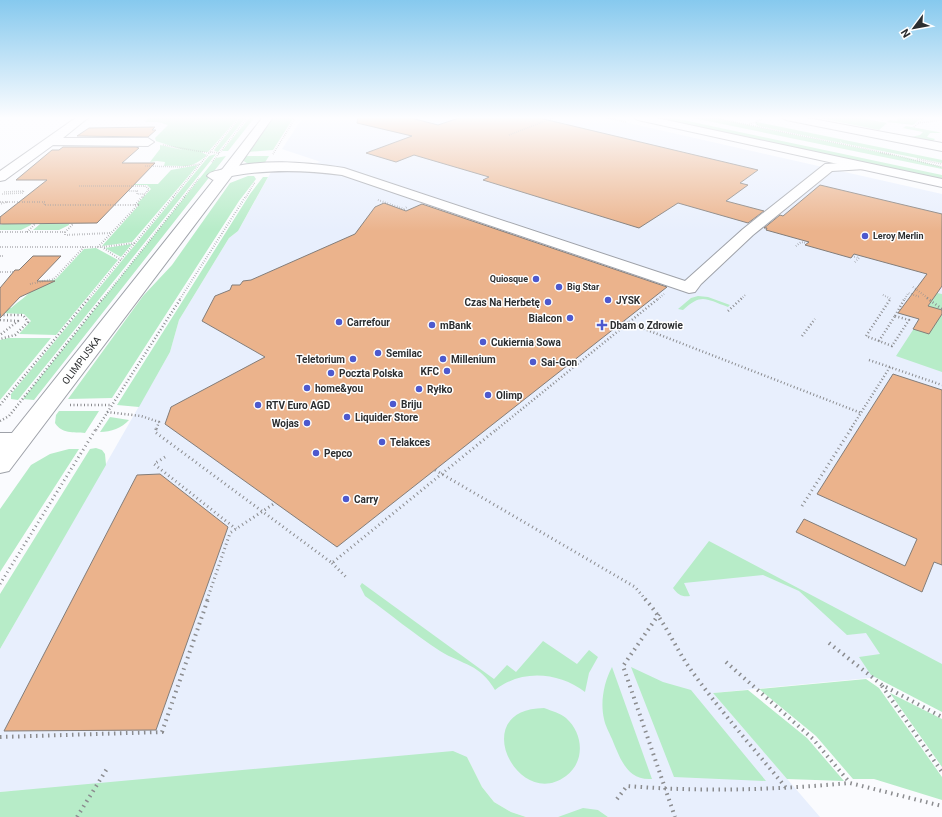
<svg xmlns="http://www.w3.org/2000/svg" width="942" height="817" viewBox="0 0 942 817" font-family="Roboto,sans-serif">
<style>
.built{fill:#e8effd}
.green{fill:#b7ecc8}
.building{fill:#ebb38c;stroke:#837d79}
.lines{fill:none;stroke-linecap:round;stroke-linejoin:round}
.minor-casing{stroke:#9fa2a9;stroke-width:2}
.major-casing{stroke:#9fa2a9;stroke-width:2}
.path-far4{stroke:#8b8c8f;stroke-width:1.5;stroke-dasharray:0.5 1.5;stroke-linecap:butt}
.path-far3{stroke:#8b8c8f;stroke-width:2;stroke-dasharray:0.5 2;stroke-linecap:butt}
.path-far2{stroke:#8b8c8f;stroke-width:2.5;stroke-dasharray:1 2.5;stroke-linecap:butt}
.path-far1{stroke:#8b8c8f;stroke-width:3;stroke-dasharray:1 3.5;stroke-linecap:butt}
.path{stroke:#8b8c8f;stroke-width:4;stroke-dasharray:1.5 4.5;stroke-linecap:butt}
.minor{fill:#fff;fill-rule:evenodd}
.major{fill:#fff;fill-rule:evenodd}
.poi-dot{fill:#4d59ce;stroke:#fff;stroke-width:1.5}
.labels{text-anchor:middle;stroke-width:3;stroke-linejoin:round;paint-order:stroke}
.far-poi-label{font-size:9px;font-weight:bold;fill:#2c2e30;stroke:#fff;text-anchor:start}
.poi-label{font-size:10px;font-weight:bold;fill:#2c2e30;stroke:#fff;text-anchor:start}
.street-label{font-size:10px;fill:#2c2e30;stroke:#fff}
</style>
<rect width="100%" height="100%" fill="#fafbfe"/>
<path class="built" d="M303 117H602L942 194V294H940L942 295V671L713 693 820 817H608L598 810 558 817H526L511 812 494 802 482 787 467 757 0 792V649L170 352 179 320 229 238 238 231 275 165H310L321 162 282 149Z"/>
<path class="green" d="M150 117H239L208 152H201L207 155C191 170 184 165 164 166L165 162 157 161 150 162 160 149V145L183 150 156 141 155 138 168 125 158 122H145Z
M241 117H246L218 152 215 151 214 150Z
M250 117H255L228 151H222Z
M272 117H294L273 150 247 152Z
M646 117H669L942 175V181Z
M688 117H706L719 119 907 158 942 167V169Z
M815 117H856L887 123 879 130Z
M895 117H923L913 125 887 122 889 120 896 121 899 118Z
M757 122 942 160V163L842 143 840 140 841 143 758 126 755 123Z
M906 126 938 132 941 133H930L927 137 935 139 933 141 911 137 920 135 923 132 903 128Z
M216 154 18 400 11 399V394L209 156Z
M226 156 34 400 23 399 216 158Z
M244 156H269L264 164 250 165 242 160Z
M198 165 132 242 102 246 139 205 137 204 151 189 147 185H79L81 184H158L171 170Z
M248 176H254L256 179 239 201 112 398 68 399 143 296 172 265 230 183Z
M263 177H268L238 231 229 238 179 320 170 352 139 407 117 405 250 194Z
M3 224H31V225L21 230H0V225Z
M40 224H69V225L59 230H33Z
M132 244 121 257 105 248Z
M96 248 118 260 56 335 19 334 31 321 24 314 0 313V308H11C19 301 27 296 34 288L33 286 56 279 84 249Z
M937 293 942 294V372L896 356Z
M698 296 708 297 730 305 728 307C705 299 702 293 683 310L678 309 691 298Z
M8 338H51L0 400V340Z
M59 411H99L85 433C73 432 62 434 55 423L56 415Z
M110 417 129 420C122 428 111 432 100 432Z
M96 448 102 450 105 454 106 465 0 649V594L90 449Z
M69 449H79L0 572V509L31 465 50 454Z
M709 541 942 664V712L871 675 859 657 880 654 866 633 847 635 799 591 763 575 684 583 690 596C682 597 678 595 673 588Z
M362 583 494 679 507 665 516 672 543 641 577 664 589 650 598 657 589 673 585 692C559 672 521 669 495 690 480 664 463 665 440 651 414 634 390 614 365 596L360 586Z
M612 667 652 779C627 781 620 758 612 739 609 732 605 725 604 719 600 702 604 682 612 667Z
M631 667 663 682 691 690 766 781 674 777Z
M866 679 879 688 942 777V800L874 779H853L816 736 759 689Z
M748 690 807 738 844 781 787 779 713 693Z
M890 693 942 719V767Z
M544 708C552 711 560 713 566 718 584 734 585 762 566 776 518 812 466 709 544 708Z
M453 751 467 757 482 787 494 802 511 812 526 817H0V792Z
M583 808 598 810 608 817H558Z"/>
<path class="building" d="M358 117H407L438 125 462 117H535L758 170 740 183 748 185 726 201 764 211 748 223 678 203 639 228 483 180 489 177 414 155 396 162 366 153 412 136 357 123Z
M155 127 152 130H156L148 137 77 136 89 128Z
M63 147H136L139 148 122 163H155L97 223 0 224V217L47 180H16L52 150H59Z
M820 185 942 214V286L928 306 942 310V314L929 334 913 329 919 319 898 313 927 274 854 254 851 258 805 245 809 242 766 230 767 228H764L780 215 783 216Z
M384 203 406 211 422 204 667 287 337 547 165 424 171 407 265 357 202 321 215 296 230 290 232 285H240L243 281 251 280 355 234 375 207Z
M33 256H61L37 281H55L20 297 0 318V288L15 270H19Z
M893 374 942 390V565L934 562 922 592 796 532 804 519 905 566 917 539 817 494Z
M160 474 228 527 156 730 4 731 137 475Z"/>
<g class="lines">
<g class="minor-casing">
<path id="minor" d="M77 117H89L63 138H148L154 142 148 146 53 145 5 180 0 181V171Z
M781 117H802L942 143V151L786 120Z
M861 162 867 166 865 169 832 171 753 235 701 284 695 292 689 293 342 175C298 169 256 169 213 180L207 176C209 172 215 171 220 170 260 158 304 162 344 168L685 281 743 229 825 164Z
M0 433H19L27 436 31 441 27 446 19 449H0Z"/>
</g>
<g class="major-casing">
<path id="major" d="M263 117H273L234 173 9 471 0 473V448L224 167Z
M633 117H652L942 179V187L638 120Z"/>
</g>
<path class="path-far4" d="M604 117 626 122
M710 117 886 153 942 167
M756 122 762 119
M918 123 942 120
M749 124 756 122 758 126
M914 127 925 117
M509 135 553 118
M163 145 209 153
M219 153 210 152 240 117
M880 153 891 155
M273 154 296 117
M917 159 942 164
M212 162 248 117
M145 166 181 167 200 164
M79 186H145L149 189 145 194H137V191H128
M2 194 22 193 24 191 4 192
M143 197 145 194
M173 197 210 152
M184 197 199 178
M246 197 255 182"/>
<path class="path-far3" d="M378 200 404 209 407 207
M0 202H7L0 204
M7 202H45L44 205H138L98 247
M135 205 143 196
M0 232H65V235L111 233
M27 232 35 224
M65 232 73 224
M796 246 801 242 807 243
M0 247H102
M0 256H5
M852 256 859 258 854 263
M121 260 102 247 135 243
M0 272H14
M30 284 54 279 84 247
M913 287 929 299
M883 295 891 299
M88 299 174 196
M103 299 185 196
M180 299 246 196
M658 299 664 294
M741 299 745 295
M905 299 908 293 920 297"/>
<path class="path-far2" d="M927 298 942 309
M728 311 742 298
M0 315H23L28 322 15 335 0 339
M895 316 905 298
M895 316 909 320 892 346 879 341Z
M0 320 18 321 0 335
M624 321 861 413
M802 336 815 319
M879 341 866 336 891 298
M869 360 942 385
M0 405 89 298
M70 405H111
M107 412 141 416 159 422 156 430
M0 421 9 416 103 298
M96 430 181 298
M496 430 659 298
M850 430 890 367"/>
<path class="path-far1" d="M156 429 155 432 332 563 497 429
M165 457 154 464 236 529
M435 470 635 587 646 600
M802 506 851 429
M332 563 347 578
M0 584 96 429
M207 600 230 533 275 503"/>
<path class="path" d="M645 599C665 621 674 646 691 670 721 712 755 750 787 789
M659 614 623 666 675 817
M829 643 882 685 942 717
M726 662 813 739 850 783 942 806
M882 686 942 772
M0 737 162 732 208 599
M617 799 627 786C701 792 775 790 849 783
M77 817 108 767"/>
<use href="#minor" class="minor"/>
<use href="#major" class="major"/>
</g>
<linearGradient id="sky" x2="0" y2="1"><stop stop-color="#86c9ee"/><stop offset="0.51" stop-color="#fdfdff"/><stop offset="1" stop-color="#fdfdff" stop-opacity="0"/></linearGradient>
<rect width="942" height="231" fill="url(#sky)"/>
<g class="poi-dot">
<circle cx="865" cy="236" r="4"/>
<circle cx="536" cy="279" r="4"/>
<circle cx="559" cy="287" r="4"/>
<circle cx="608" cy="300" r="4"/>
<circle cx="548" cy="302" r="4"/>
<circle cx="570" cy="318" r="4"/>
<circle cx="339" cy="322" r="4"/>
<circle cx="432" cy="325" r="4"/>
<path d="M600 319h4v4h4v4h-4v4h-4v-4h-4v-4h4z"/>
<circle cx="483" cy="342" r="4"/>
<circle cx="378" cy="353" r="4"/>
<circle cx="353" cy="359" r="4"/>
<circle cx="443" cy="359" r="4"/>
<circle cx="533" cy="362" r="4"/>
<circle cx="447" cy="371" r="4"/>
<circle cx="331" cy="373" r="4"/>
<circle cx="307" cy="388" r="4"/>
<circle cx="419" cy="389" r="4"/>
<circle cx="488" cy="395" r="4"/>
<circle cx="393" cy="404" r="4"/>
<circle cx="258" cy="405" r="4"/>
<circle cx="347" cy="417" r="4"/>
<circle cx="307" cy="423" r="4"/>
<circle cx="382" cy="442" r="4"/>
<circle cx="316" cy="453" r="4"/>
<circle cx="346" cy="499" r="4"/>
</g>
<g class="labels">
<g class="far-poi-label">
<text x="873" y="239">Leroy Merlin</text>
<text x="528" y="282" text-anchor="end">Quiosque</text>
<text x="567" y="290">Big Star</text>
</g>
<g class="poi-label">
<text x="616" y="304">JYSK</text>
<text x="540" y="306" text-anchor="end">Czas Na Herbetę</text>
<text x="562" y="322" text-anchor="end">Bialcon</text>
<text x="347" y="326">Carrefour</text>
<text x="440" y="329">mBank</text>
<text x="610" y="329">Dbam o Zdrowie</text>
<text x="491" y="346">Cukiernia Sowa</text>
<text x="386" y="357">Semilac</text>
<text x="345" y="363" text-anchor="end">Teletorium</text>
<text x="451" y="363">Millenium</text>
<text x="541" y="366">Sai-Gon</text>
<text x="439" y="375" text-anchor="end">KFC</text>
<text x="339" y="377">Poczta Polska</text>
<text x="315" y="392">home&amp;you</text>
<text x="427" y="393">Ryłko</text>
<text x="496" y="399">Olimp</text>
<text x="401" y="408">Briju</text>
<text x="266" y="409">RTV Euro AGD</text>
<text x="355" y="421">Liquider Store</text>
<text x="299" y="427" text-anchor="end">Wojas</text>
<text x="390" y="446">Telakces</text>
<text x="324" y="457">Pepco</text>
<text x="354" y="503">Carry</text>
</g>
<g class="street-label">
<text transform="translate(81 360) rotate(-53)" y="4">OLIMPIJSKA</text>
</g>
</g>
<g transform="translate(914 28) rotate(238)" stroke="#ffffff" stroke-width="3" paint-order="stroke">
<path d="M0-3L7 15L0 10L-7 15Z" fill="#2c2e30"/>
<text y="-6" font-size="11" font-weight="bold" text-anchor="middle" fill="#2c2e30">N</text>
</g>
</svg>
